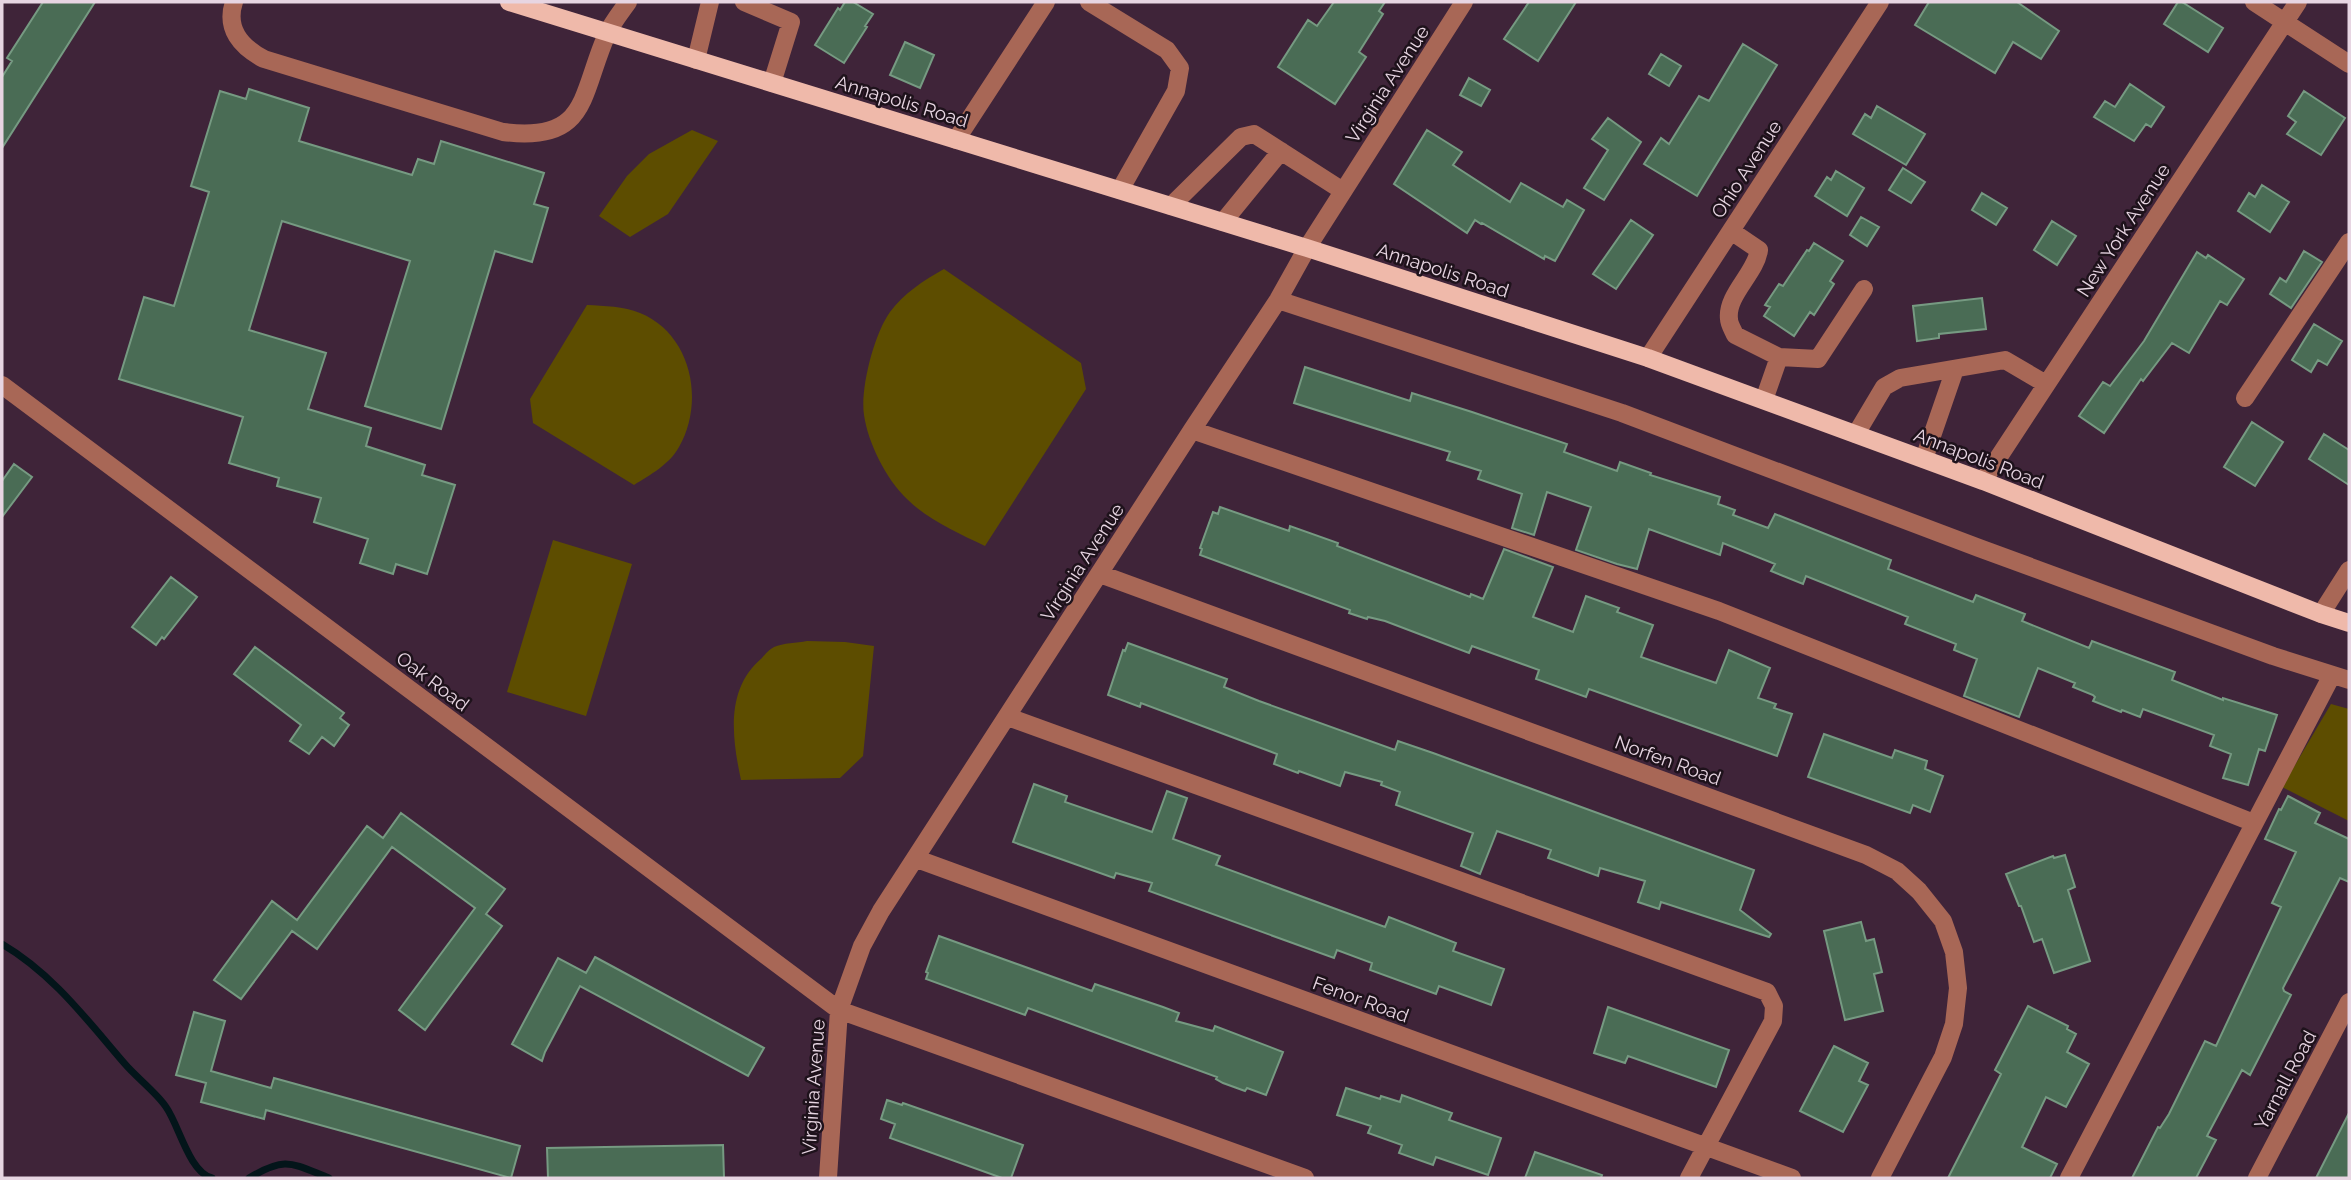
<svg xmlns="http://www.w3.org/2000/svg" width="2351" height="1180" viewBox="0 0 2351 1180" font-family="Raleway,sans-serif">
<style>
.green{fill:#5d4d00}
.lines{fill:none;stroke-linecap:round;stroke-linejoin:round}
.stream{stroke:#03151a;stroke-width:7}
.building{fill:#4a6c55;stroke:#769a82;stroke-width:2}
.minor{stroke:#a86756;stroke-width:18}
.major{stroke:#efb9aa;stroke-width:18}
.labels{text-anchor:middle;stroke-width:5;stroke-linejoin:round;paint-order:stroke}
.street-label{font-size:19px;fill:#e7d5e2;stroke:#1e121b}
</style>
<rect width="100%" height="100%" fill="#3f2439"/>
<path class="green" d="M692 130 718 141 668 214 630 237 599 216 627 176 649 154Z
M944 269 1081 363 1086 389 985 546C958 533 928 520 907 499 886 479 868 443 864 415 860 389 874 334 890 312 904 293 923 281 944 269Z
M587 305C604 306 624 306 640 313 692 334 705 402 679 447 670 464 650 475 634 485L533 423 530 399Z
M553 540 632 564 586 716 507 692Z
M807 641 845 642 874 646 863 756 840 778 741 780C732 738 725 689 762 658 765 654 770 649 774 647 783 643 797 643 807 641Z
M2331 704 2349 709V821L2282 787Z"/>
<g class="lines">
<path class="stream" d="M2 944C53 974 87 1020 125 1064 136 1077 158 1094 166 1107 179 1125 189 1172 212 1178
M249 1178C286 1156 291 1163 329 1178"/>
</g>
<path class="building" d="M43 2H95L2 148V77L12 61 7 58Z
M845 2H853L873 14 865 26 867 27 844 63 815 45 838 8 840 10Z
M1334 2H1385L1379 11 1383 14 1359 52 1366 57 1335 104 1278 67 1308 20 1317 26Z
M1529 2H1576L1538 61 1504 39Z
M1929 2H2017L2059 31 2041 59 2013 42 1995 73 1915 25Z
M2178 2H2182L2223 28 2208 52 2164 24Z
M905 42 934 55 920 88 890 75Z
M1743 44 1777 65 1697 196 1644 164 1661 138 1669 144 1699 96 1709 101Z
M1661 54 1681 66 1669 86 1649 74Z
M1469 78 1490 90 1481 106 1460 95Z
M2130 84 2164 107 2151 127 2146 124 2134 141 2094 117 2105 101 2115 107Z
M249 89 309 108 299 141 412 175 418 159 434 164 441 141 544 173 534 204 548 208 532 262 495 251 441 429 365 406 410 261 282 221 249 330 326 353 308 409 371 428 366 446 425 465 422 475 455 485 427 574 396 564 393 574 360 563 368 539 314 522 321 498 277 486 279 478 229 463 243 417 119 379 144 297 174 306 209 192 191 186 220 91 246 99Z
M2304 91 2345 118 2321 155 2287 134 2296 122 2288 116Z
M1877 106 1925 134 1906 165 1853 134 1865 114 1871 118Z
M1608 118 1641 142 1604 200 1584 188 1608 150 1592 139Z
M1427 130 1462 152 1453 165 1510 202 1521 183 1563 207 1567 200 1584 210 1555 261 1545 256 1544 259 1482 223 1481 224 1475 220 1467 233 1394 184Z
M1903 168 1925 182 1911 203 1889 190Z
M1836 171 1864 188 1847 216 1815 196 1827 177 1831 180Z
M2262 185 2289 202 2270 232 2238 211 2249 193 2255 197Z
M1982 193 2007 208 1996 225 1972 210Z
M1861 217 1879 227 1867 246 1850 235Z
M1631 220 1653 235 1616 289 1593 274Z
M2052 221 2076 236 2057 265 2034 250Z
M1814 243 1843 261 1830 281 1834 284 1814 315 1810 312 1794 336 1764 316 1770 307 1765 305 1779 284 1783 286 1807 250 1809 251Z
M2304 251 2322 262 2291 308 2270 294 2280 278 2286 282Z
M2197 252 2206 258 2208 255 2244 279 2227 305 2220 301 2189 353 2172 343 2143 381 2141 379 2104 433 2079 416 2103 382 2110 386 2144 341Z
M1982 298 1986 329 1939 334V338L1917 341 1913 306Z
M2314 324 2342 341 2327 365 2318 360 2311 372 2292 360Z
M1305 367 1410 401 1412 393 1472 412 1567 444 1564 452 1617 471 1620 462 1651 473 1650 475 1720 497 1718 504 1735 510 1733 515 1768 528 1775 514 1891 560 1888 569 1973 602 1976 595 2025 614 2022 621 2089 648 2092 641 2175 672 2172 680 2223 700V698L2277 715 2265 751 2259 749 2248 785 2223 778 2231 754 2210 746 2214 735 2143 709 2140 717 2122 710 2121 712 2093 701 2095 697 2093 695 2073 687 2075 683 2038 668 2019 717 1964 696 1977 659 1954 650 1956 644 1905 624 1908 617 1806 576 1803 584 1771 571 1775 564 1723 543 1720 555 1649 529 1637 569 1617 564 1576 550 1591 507 1547 492 1534 535 1512 528 1522 494 1478 479 1481 471 1447 460 1450 452 1294 403Z
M2252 422 2283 442 2255 486 2224 467Z
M2324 434 2349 450V485L2309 459Z
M14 464 32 477 2 517V481Z
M1220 507 1289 531 1290 526 1338 543 1337 546 1470 597 1471 594 1483 599 1504 549 1553 567 1533 617 1573 632 1586 596 1619 608 1617 612 1653 625 1641 657 1716 683 1729 650 1770 668 1758 698 1776 704 1774 708 1792 714 1777 756 1589 689 1586 697 1536 679 1539 670 1472 646 1469 653 1385 621 1368 617 1367 619 1349 613 1350 610 1200 555 1202 549 1200 548 1213 512 1218 514Z
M171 577 197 597 164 639 162 637 156 645 132 627Z
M1128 643 1227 679 1224 687 1259 701 1395 750 1398 741 1433 753 1754 870 1740 910 1771 934 1769 937 1661 902 1659 909 1638 902 1645 881 1600 868 1598 876 1548 858 1551 850 1497 831 1480 874 1461 866 1473 833 1396 805 1400 792 1381 785 1382 782 1345 772 1340 786 1299 771 1298 773 1274 764 1277 754 1141 703 1140 707 1108 695 1123 650 1125 651Z
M255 647 344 713 340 718 349 725 334 746 322 737 309 754 290 741 301 725 234 674Z
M1824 734 1892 758 1895 750 1927 761 1925 769 1943 776 1930 812 1913 805 1910 813 1808 777Z
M1034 784 1067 796 1065 802 1152 832 1167 791 1187 798 1173 839 1220 856 1216 865 1385 927 1389 917 1456 943 1453 951 1504 969 1491 1005 1439 986 1436 994 1370 970 1372 963 1337 950 1334 958 1149 891 1152 883 1116 873 1114 878 1013 842Z
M2288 796 2320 813 2315 823 2349 839V882L2340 878 2283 988 2284 991 2291 995 2250 1075 2242 1070 2207 1136 2216 1140 2196 1178H2132L2158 1127 2160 1128 2169 1114 2205 1041 2216 1046 2281 907 2272 903 2296 852 2265 839 2279 809 2281 810Z
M401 813 505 889 486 914 502 926 425 1030 399 1010 475 908 392 847 317 949 292 931 241 999 214 980 272 901 297 920 367 826 383 838Z
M2065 855 2075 887 2068 890 2090 961 2054 973 2042 939 2034 942 2021 906H2019L2006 874 2053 856 2054 858Z
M1861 922 1866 941 1874 939 1882 972 1874 974 1883 1011 1845 1020 1824 931Z
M939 936 1092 991 1095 984 1163 1007 1179 1013 1176 1021 1213 1031 1215 1026 1283 1052 1266 1095 1247 1088 1245 1091 1223 1083 1216 1079 1217 1077 1028 1008 1025 1015 926 979 928 973 926 972Z
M595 957 764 1048 748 1076 580 986 545 1052 542 1061 512 1044 558 958 586 973Z
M2028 1006 2068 1026 2067 1029 2076 1034 2067 1052 2089 1064 2066 1107 2046 1097 2022 1147 2057 1164 2050 1178H1948L2001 1074 1995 1070Z
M1608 1007 1729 1050 1716 1087 1628 1056 1625 1063 1594 1053Z
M194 1012 225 1021 211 1071 271 1088 274 1078 520 1146 511 1178 266 1110 264 1119 201 1102 206 1083 176 1075Z
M1834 1046 1868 1063 1859 1081 1868 1085 1843 1132 1800 1111Z
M1346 1088 1380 1099 1381 1096 1400 1102 1402 1095 1452 1113 1449 1120 1501 1138 1488 1175 1436 1157 1433 1165 1399 1153 1402 1145 1368 1133 1371 1126 1337 1115Z
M887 1100 902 1105 903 1103 1023 1145 1011 1178H1002L890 1138 895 1124 881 1119Z
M2349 1113V1178H2316Z
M723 1145 724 1178H548L547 1148Z
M1535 1152 1602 1175 1601 1178H1525Z"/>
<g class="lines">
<path class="minor" d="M234 2C225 29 241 47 264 59L503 132C589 143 580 95 607 34 612 23 621 12 628 2
M744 2 791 22 772 83
M1089 2 1167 50 1180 68 1176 91 1120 190
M2254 2 2349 64
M696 60 710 2
M956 140 1046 2
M1171 206 1241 137 1254 134 1343 191
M1223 222 1281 151
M1731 231 1759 250C1756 273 1726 295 1729 319 1729 324 1733 330 1735 335L1779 357
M1278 300 1622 413 1979 548 2273 656 2349 680
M1648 358 1880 2
M2 385 839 1010 1305 1178
M2245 398 2349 242
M1764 400 1779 357 1818 359 1864 289
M1192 430 1719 611 2254 823
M1856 434 1884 387 1900 378 2005 360 2046 384
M1924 459 1955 369
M1983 481 2298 2
M1100 574 1866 855 1897 871 1919 891 1943 921 1954 952 1958 988 1954 1024 1943 1057 1880 1178
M2321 614 2349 570
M1008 717 1767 992 1774 1006 1773 1021 1689 1178
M917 859 1792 1178
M828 1178 839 1010 862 946 881 911 1192 430 1278 300 1307 248 1464 2
M2069 1178 2332 675
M2257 1178 2349 1002"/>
<path class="major" d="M509 2 1307 248 1648 358 1983 481 2321 614 2349 623"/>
</g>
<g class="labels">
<g class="street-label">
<text transform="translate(1387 84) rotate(-57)" y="7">Virginia Avenue</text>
<text transform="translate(902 101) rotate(17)" y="7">Annapolis Road</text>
<text transform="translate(1746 169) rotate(-57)" y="7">Ohio Avenue</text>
<text transform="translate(2123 230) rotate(-57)" y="7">New York Avenue</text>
<text transform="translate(1443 270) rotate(18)" y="7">Annapolis Road</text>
<text transform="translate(1979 458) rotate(21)" y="7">Annapolis Road</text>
<text transform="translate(1082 562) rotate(-57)" y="7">Virginia Avenue</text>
<text transform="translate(433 681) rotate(37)" y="7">Oak Road</text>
<text transform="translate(1668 760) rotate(20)" y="7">Norfen Road</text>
<text transform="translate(1361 999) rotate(20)" y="7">Fenor Road</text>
<text transform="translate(2285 1080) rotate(-62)" y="7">Yarnall Road</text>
<text transform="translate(813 1087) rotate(-86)" y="7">Virginia Avenue</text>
</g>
</g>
<rect width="2351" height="1180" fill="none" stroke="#e7d5e2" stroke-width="7"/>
</svg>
